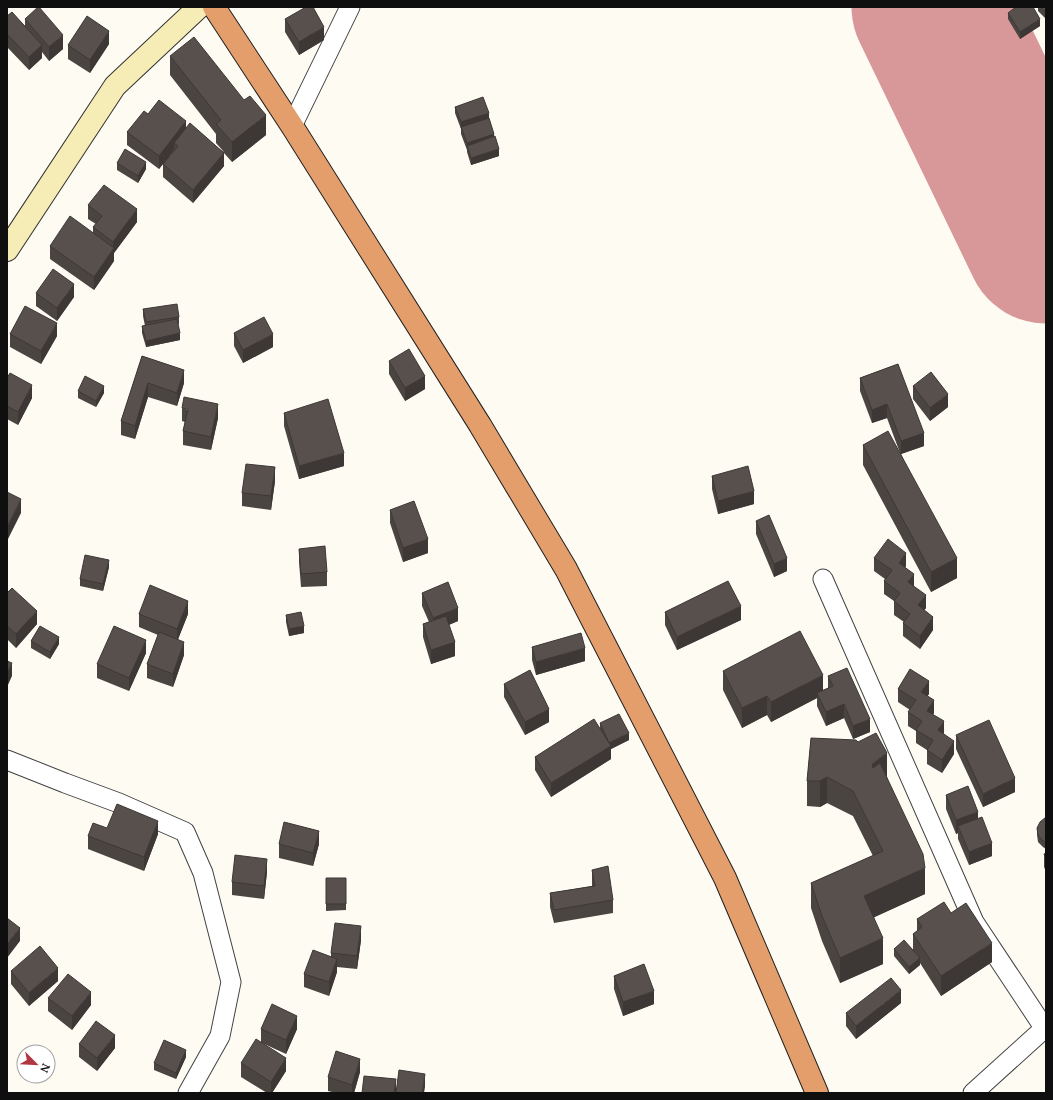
<svg xmlns="http://www.w3.org/2000/svg" width="1053" height="1100" viewBox="0 0 1053 1100" font-family="'Noto Serif',serif">
<style>
.lines{fill:none;stroke-linecap:round;stroke-linejoin:round}
.runway{stroke:#d8989a;stroke-width:161}
.street-casing{stroke:#424242;stroke-width:21}
.secondary-casing{stroke:#313131;stroke-width:24}
.highway-casing{stroke:#202020;stroke-width:24}
.street{stroke:#fff;stroke-width:19}
.secondary{stroke:#f6edb6;stroke-width:22}
.highway{stroke:#e49e6b;stroke-width:22}
.wall{fill:#4b4542;fill-rule:evenodd}
.shaded-wall{fill:#3d3836}
.building{fill:#57504d;stroke:#3d3836}
</style>
<rect width="100%" height="100%" fill="#fefbf3"/>
<g class="lines">
<path class="runway" d="M932 7 1046 243"/>
<g class="street-casing">
<path id="street" d="M292 126 350 7
M823 579 974 922 1045 1029
M7 760 65 783 119 803 185 832 203 873 231 982 220 1036 188 1093
M973 1093 1046 1027"/>
</g>
<g class="secondary-casing">
<path id="secondary" d="M7 250 115 86 199 7"/>
</g>
<g class="highway-casing">
<path id="highway" d="M214 7 292 126 480 425 566 569 725 878 817 1093"/>
</g>
<use href="#street" class="street"/>
<use href="#secondary" class="secondary"/>
<use href="#highway" class="highway"/>
</g>
<path class="wall" d="M1038 7H1046V19L1038 11Z
M1008 13 1040 26 1020 39 1008 19Z
M7 16 25 26V19L63 49 49 61 42 52V58L29 70 7 47Z
M285 19 324 40 299 55 285 32Z
M109 44 90 73 68 59V45Z
M170 56 266 135 232 162 224 153V166L193 203 163 177V164L159 169 127 145V132L148 114 186 128 224 152 216 143V134L170 75ZM174 150V151L165 162Z
M455 107 489 118 499 156 471 165 467 152V149V150L461 134V129L455 113Z
M117 163 146 169 138 183 117 170Z
M88 205 137 222 114 253V261L94 290 50 259V246L93 233V227L96 224 88 219Z
M36 293 74 297 57 321 36 306Z
M143 309 179 317V324H178L180 340 146 347 142 333V326H145L143 316Z
M234 333 273 347 243 363 234 346Z
M10 334 57 336 41 364 10 347Z
M142 356 184 383 177 406 148 397 135 439 121 435V421Z
M389 361 425 389 405 401 389 374Z
M898 364 924 446 901 454 957 578 931 592 863 465V445L900 453 887 418 872 423 860 391V378Z
M7 378 32 398 18 425 7 419Z
M913 386 948 407 930 421 913 399Z
M78 391 104 393 96 407 78 398Z
M182 408 218 418 211 450 183 445V431L185 422 182 421Z
M284 413 344 466 299 479 284 426Z
M712 476 754 504 718 514 712 489Z
M275 481 271 510 242 506V493Z
M390 510 428 553 403 562 390 523Z
M756 521 787 571 774 577 756 534Z
M299 549 327 572V586L301 587 299 562Z
M874 558 906 566 905 567 914 586 926 608 924 610 933 630 920 649 903 636V623L904 622 894 615V601L884 594V581L885 579 874 571Z
M109 567 103 591 80 586V579Z
M7 593 37 624 16 648 7 639Z
M422 593 458 621 449 625 455 656 431 664 423 637V624L429 622 422 606Z
M665 612 741 620 677 650 665 625Z
M139 614H188L178 639 184 655 173 687 147 678V664L158 635 139 627Z
M286 615 304 633 289 636 286 622Z
M31 641 59 644 50 659 31 648Z
M532 647 585 661 536 675 532 660Z
M146 653 129 691 97 678V664Z
M723 671 823 690 828 688V676L870 732 853 739 844 718 826 726 817 706V698L771 722 767 715 742 728 723 690Z
M504 684 549 722 525 735 504 697Z
M898 689 929 694 927 696 934 713 933 714 954 754 942 773 927 764V750L916 743V731L908 726V712L910 710 898 702Z
M600 723 629 740 611 749V759L551 797 535 770V757L600 728Z
M956 735 1015 792 983 807 956 749Z
M811 738 887 777 925 894 874 917 883 964 840 983 822 941 811 908V883L873 856 853 816 827 803 820 807 807 806V781Z
M946 795 978 818 992 856 969 865 958 839V833L956 834 946 809Z
M1046 817V849L1043 847 1038 842 1037 835V828Z
M107 828 158 834 144 871 88 849V836Z
M279 844H319L313 866 279 858Z
M1046 853V872L1044 867V854Z
M592 870 613 900V913L554 923 550 907V893L592 886Z
M267 872 264 899 232 895V882Z
M326 878H346V910L326 911Z
M951 913 992 962 941 996 920 963V965L909 974 894 956V949L913 950V934L917 931V919Z
M361 940 357 969 337 967V972L329 996 304 987V974L331 957V953Z
M11 971 58 981 29 1006 11 984Z
M614 976 654 1004 623 1016 614 989Z
M48 998 91 1005 72 1030 48 1011Z
M901 1003 856 1039 846 1026V1013Z
M261 1029H297L286 1054 262 1043 286 1071 272 1093H267L241 1077V1063L261 1042Z
M79 1044 115 1048 97 1071 79 1057Z
M186 1057 176 1079 154 1070V1063Z
M360 1072 354 1093H336L328 1091V1077Z"/>
<path class="shaded-wall" d="M1040 19V26L1020 39V32Z
M324 27V40L299 55V42Z
M109 31V44L90 73V60Z
M63 35V49L49 61V47Z
M42 45V58L29 70V57Z
M489 113V120L461 127V129V122Z
M266 115V135L232 162V142Z
M186 121V134L174 143V150L159 169V156Z
M494 134V141L467 146V150V143Z
M499 149V156L471 165V158Z
M224 153V166L193 203V190Z
M146 162V169L138 183V176Z
M137 209V222L114 253V261L94 290V277L113 250V242Z
M74 284V297L57 321V308Z
M57 323V336L41 364V351Z
M180 333V340L146 347V341Z
M273 334V347L243 363V350Z
M184 370V383L177 406V393Z
M425 376V389L405 401V388Z
M148 383V397L135 439V426Z
M32 385V398L18 425V412Z
M104 386V393L96 407V401Z
M948 394V407L930 421V408Z
M218 404V418L211 450V437Z
M887 404V418L872 423V410Z
M924 433V446L901 454V441Z
M344 453V466L299 479V466Z
M275 467V481L271 510V496Z
M754 491V504L718 514V501Z
M21 499V513L7 541V527Z
M428 539V553L403 562V548Z
M906 553V566L899 576V563Z
M787 558V571L774 577V564Z
M957 558V578L931 592V572Z
M109 560V567L103 591V584Z
M914 574V587L908 582Z
M926 595V608L918 618V605Z
M188 601V614L177 642V629Z
M741 606V620L677 650V637Z
M458 608V621L433 631V618Z
M37 611V624L16 648V634Z
M933 617V630L920 649V636Z
M304 626V633L289 636V629Z
M59 637V644L50 659V652Z
M146 640V653L129 691V678Z
M184 642V655L173 687V674Z
M455 642V656L431 664V650Z
M585 648V661L536 675V662Z
M12 663V676L7 687V673Z
M823 675V695L817 693V698L771 722V702Z
M929 681V694L921 705V692Z
M767 696V715L742 728V708Z
M934 700V713L927 724V711Z
M844 704V718L826 726V712Z
M549 709V722L525 735V722Z
M870 719V732L853 739V726Z
M944 721V734L938 730Z
M629 733V740L611 749V759L551 797V783L609 743Z
M954 741V754L942 773V760Z
M887 753V779L872 789V764Z
M827 777V803L820 807V781Z
M1015 778V792L983 807V794Z
M978 812V825L958 826V833L956 834V820Z
M158 821V834L144 871V857Z
M319 831V844L313 866V853Z
M992 843V856L969 865V852Z
M267 859V872L264 899V886Z
M925 868V894L864 922V896Z
M361 926V940L357 969V956Z
M20 928V941L7 958V944Z
M883 938V964L840 983V958Z
M992 943V962L941 996V976Z
M920 958V965L909 974V967Z
M337 959V972L329 996V982Z
M58 968V981L29 1006V993Z
M901 990V1003L856 1039V1026Z
M654 991V1004L623 1016V1002Z
M91 992V1005L72 1030V1016Z
M297 1016V1029L286 1054V1040Z
M115 1035V1048L97 1071V1058Z
M186 1050V1057L176 1079V1073Z
M286 1058V1071L272 1093H271V1082Z
M360 1059V1072L354 1093H352V1085Z
M425 1074V1087L424 1093H422Z
M396 1079V1093H394Z"/>
<path class="building" d="M38 7H39L63 35 49 47 25 19Z
M306 7H313L324 27 299 42 285 19Z
M1016 7H1033L1040 19 1020 32 1008 13Z
M1041 7H1046V13Z
M12 12 42 45 29 57 7 34V16Z
M87 16 109 31 90 60 68 45Z
M194 37 244 100 250 96 266 115 232 142 216 124 221 120 170 56Z
M483 97 489 113 461 122 455 107Z
M159 100 186 121 159 156 127 132 144 111 148 114Z
M489 118 494 134 467 143 461 127Z
M190 123 224 153 193 190 163 164 178 146 174 143Z
M495 136 499 149 471 158 467 146Z
M125 149 146 162 138 176 117 163Z
M104 185 137 209 113 242 93 227 102 216 88 205Z
M70 216 114 248 94 277 50 246Z
M53 269 74 284 57 308 36 293Z
M177 304 179 317 146 322 143 309Z
M25 306 57 323 41 351 10 334Z
M264 317 273 334 243 350 234 333Z
M177 319 180 333 146 341 142 326Z
M409 349 425 376 405 388 389 361Z
M142 356 184 370 177 393 148 383 135 426 121 421Z
M898 364 924 433 901 441 887 404 872 410 860 378Z
M931 372 948 394 930 408 913 386Z
M10 373 32 385 18 412 7 406V378Z
M85 376 104 386 96 401 78 391Z
M184 397 218 404 211 437 183 431 188 409 182 408Z
M328 399 344 453 299 466 284 413Z
M888 431 957 558 931 572 863 445Z
M246 464 275 467 271 496 242 493Z
M748 466 754 491 718 501 712 476Z
M7 492 21 499 7 527Z
M414 501 428 539 403 548 390 510Z
M769 515 787 558 774 564 756 521Z
M888 539 906 553 899 563 914 574 908 582 926 595 918 605 933 617 920 636 903 623 910 614 894 601 900 593 884 581 892 570 874 558Z
M325 546 327 572 301 574 299 549Z
M85 555 109 560 103 584 80 579Z
M728 581 741 606 677 637 665 612Z
M448 582 458 608 433 618 422 593Z
M150 585 188 601 177 629 139 614Z
M12 588 37 611 16 634 7 626V593Z
M301 612 304 626 289 629 286 615Z
M446 616 455 642 431 650 423 624Z
M40 626 59 637 50 652 31 641Z
M114 626 146 640 129 678 97 664Z
M800 631 823 675 771 702 767 696 742 708 723 671Z
M159 632 184 642 173 674 147 664Z
M581 633 585 648 536 662 532 647Z
M7 661 12 663 7 673Z
M847 668 870 719 853 726 844 704 826 712 817 693 833 686 828 676Z
M910 669 929 681 921 692 934 700 927 711 944 721 938 730 954 741 942 760 927 750 933 740 916 730 922 721 908 712 916 700 898 689Z
M530 670 549 709 525 722 504 684Z
M619 714 629 733 609 743 600 723Z
M594 719 611 746 551 783 535 757Z
M989 720 1015 778 983 794 956 735Z
M876 733 887 753 872 764 873 768 880 763 923 854 925 868 864 896 883 938 840 958 822 916 811 883 883 851 853 791 827 777 820 781H807L811 738 856 740 858 742Z
M968 786 978 812 956 820 946 795Z
M117 804 158 821 144 857 88 836 93 823 107 828Z
M982 817 992 843 969 852 958 826Z
M1046 817V842L1043 841 1038 835 1037 828 1040 822Z
M284 822 319 831 313 853 279 844Z
M1046 853V859L1044 854Z
M235 855 267 859 264 886 232 882Z
M608 866 613 900 554 910 550 893 595 886 592 870Z
M326 878H346V904H326Z
M944 902 951 913 966 903 992 943 941 976 913 934 922 927 917 919Z
M7 918 20 928 7 944Z
M335 923 361 926 357 956 331 953Z
M904 940 920 958 909 967 894 949Z
M40 946 58 968 29 993 11 971Z
M313 950 337 959 329 982 304 974Z
M644 964 654 991 623 1002 614 976Z
M68 974 91 992 72 1016 48 998Z
M891 978 901 990 856 1026 846 1013Z
M272 1004 297 1016 286 1040 261 1029Z
M96 1021 115 1035 97 1058 79 1044Z
M256 1039 286 1058 271 1082 241 1063Z
M164 1040 186 1050 176 1073 154 1063Z
M336 1051 360 1059 352 1085 328 1077Z
M399 1070 425 1074 422 1093H396Z
M364 1076 396 1079 394 1093H362Z"/>
<rect width="1053" height="1100" fill="none" stroke="#0f0f0f" stroke-width="16"/>
<g transform="translate(36 1064) rotate(114)"><circle r="19" fill="#ffffff" stroke="#9f9f9f"/>
<path d="M0-3L7 15L0 10L-7 15Z" fill="#b13641"/>
<text y="-6" font-size="11" font-weight="bold" text-anchor="middle" fill="#0f0f0f">N</text>
</g>
</svg>
